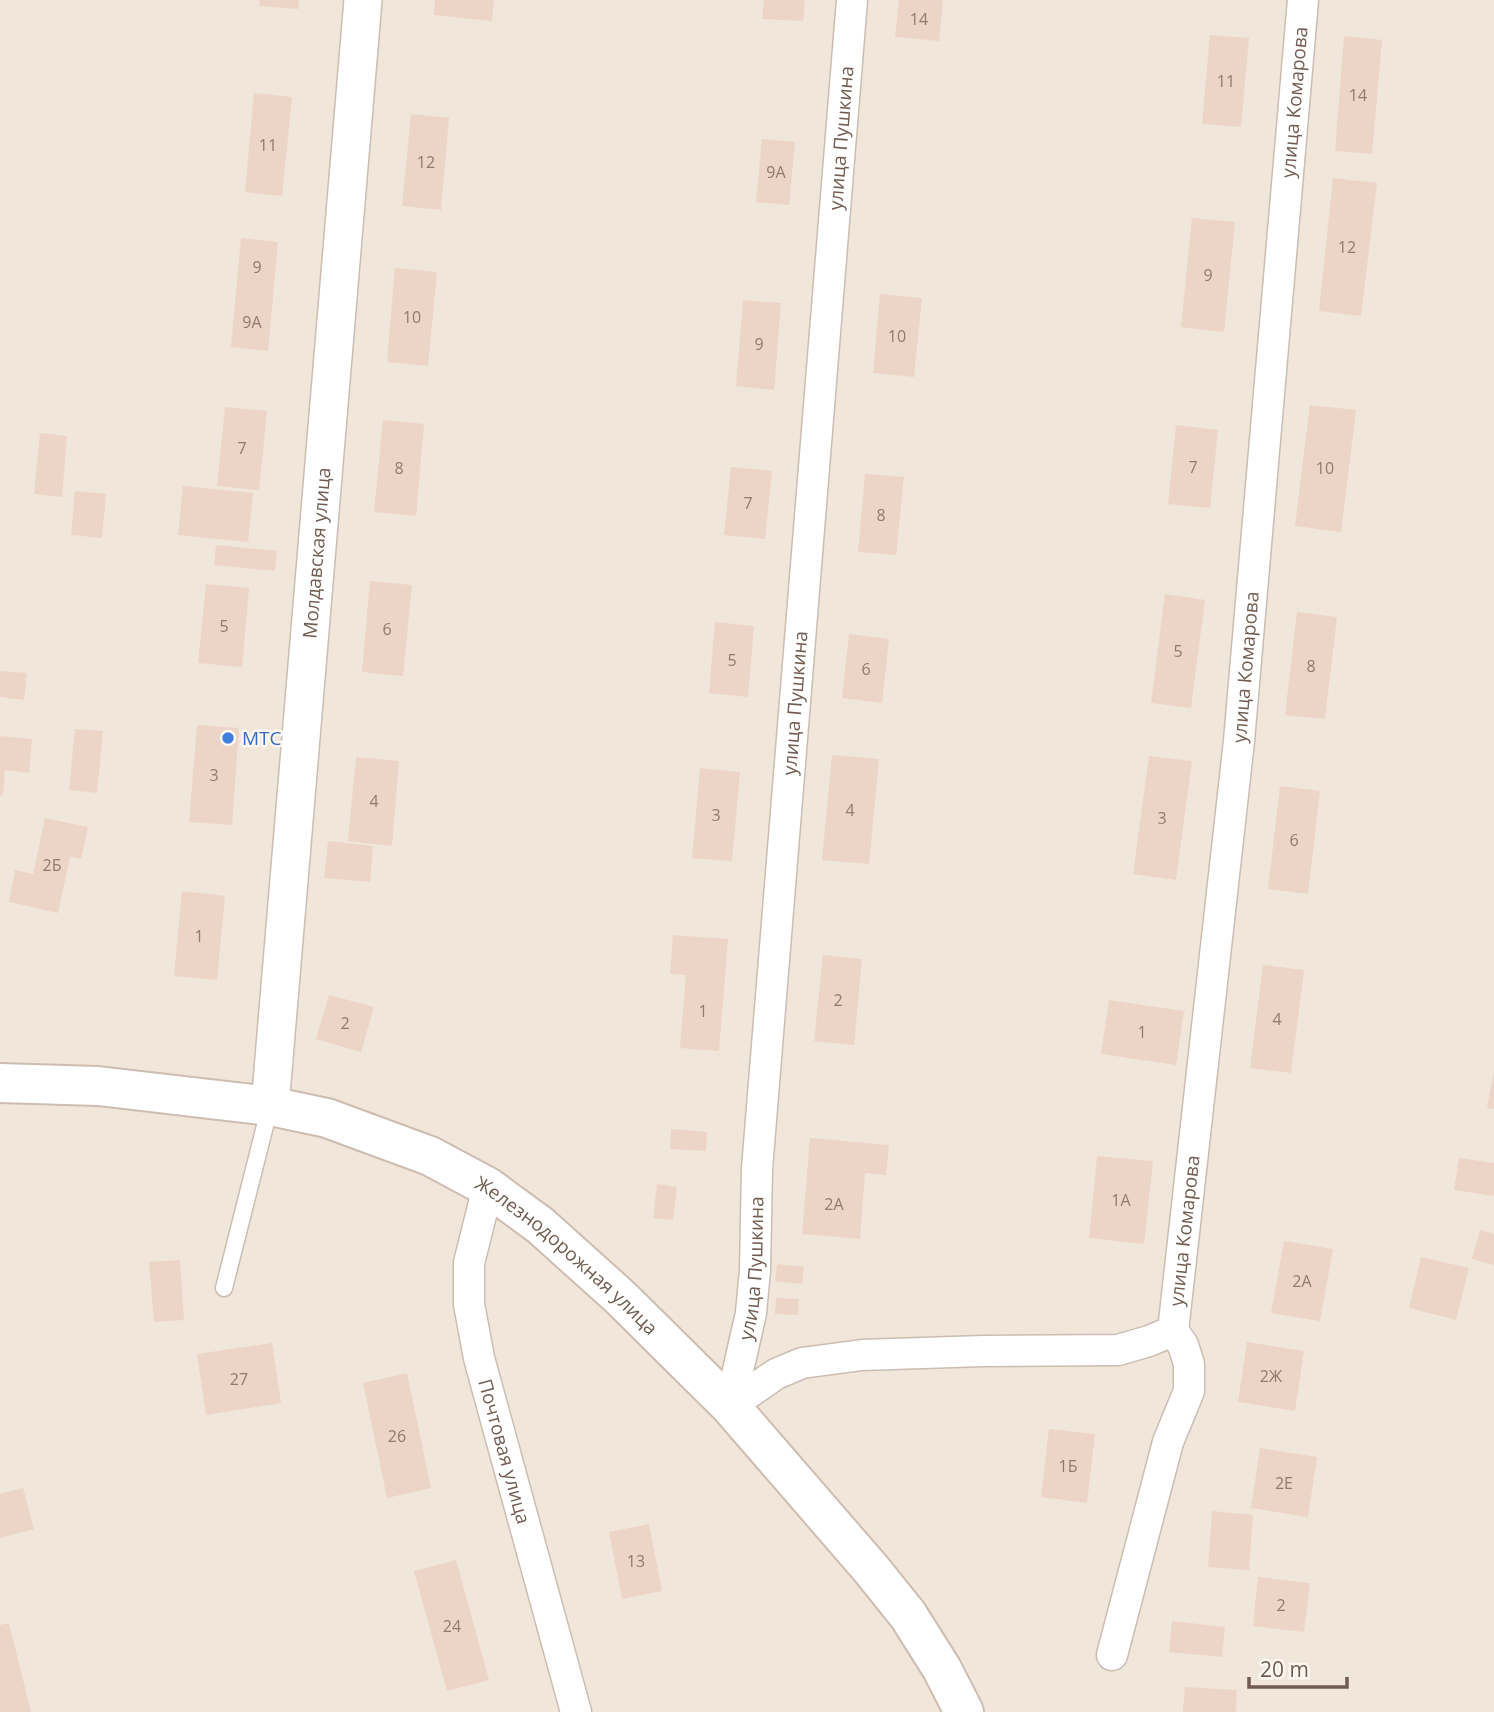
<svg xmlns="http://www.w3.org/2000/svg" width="1494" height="1712" viewBox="0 0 1494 1712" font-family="'Open Sans',sans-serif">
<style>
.residential{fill:#f1e6da}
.building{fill:#ecd5c6}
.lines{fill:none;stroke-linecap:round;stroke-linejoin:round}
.service-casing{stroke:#cbbdb2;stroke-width:19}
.minor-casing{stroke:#cbbdb2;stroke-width:33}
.tertiary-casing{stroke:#cbbdb2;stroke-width:40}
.secondary-casing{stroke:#cdbdb0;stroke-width:42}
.service{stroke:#fff;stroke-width:16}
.minor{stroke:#fff;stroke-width:30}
.tertiary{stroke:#fff;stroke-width:37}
.secondary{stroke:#fff;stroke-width:38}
.shop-dot{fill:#3f7fe0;stroke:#fdf8f1;stroke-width:2.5}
.labels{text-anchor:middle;stroke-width:5;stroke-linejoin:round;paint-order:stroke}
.number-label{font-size:16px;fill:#907a6e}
.street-label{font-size:19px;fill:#725c51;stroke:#fdf8f1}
.shop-label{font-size:19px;fill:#366cbe;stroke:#fdf8f1;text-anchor:start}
</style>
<rect width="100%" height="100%" fill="#faf4eb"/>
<path class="residential" d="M0 0H1494V1712H0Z"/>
<path class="building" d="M260 0H299L298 9 259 6Z
M435 0H494L492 21 434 15Z
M764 0H805L803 21 762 19Z
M899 0H943L939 41 895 37Z
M1210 35 1249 38 1241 127 1202 124Z
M1344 36 1382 40 1372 154 1335 151Z
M254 93 292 97 282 196 245 192Z
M411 114 449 118 441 210 402 206Z
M762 139 795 142 789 205 756 202Z
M1333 178 1377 183 1361 316 1319 311Z
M1192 218 1235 222 1224 332 1181 327Z
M241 238 278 242 268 351 231 347Z
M395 268 437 272 428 366 387 362Z
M880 294 922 298 914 377 873 373Z
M743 300 781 303 774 390 736 386Z
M1310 405 1356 410 1341 532 1295 526Z
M225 407 267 411 259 490 217 486Z
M383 420 424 424 416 516 374 512Z
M1176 425 1218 430 1210 508 1168 504Z
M40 433 67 436 62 497 34 494Z
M731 467 772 471 765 539 724 535Z
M865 474 904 477 896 555 858 552Z
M183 486 253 493 248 542 178 535Z
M75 491 106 494 102 538 71 535Z
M216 545 277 551 275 571 214 565Z
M370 581 412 585 403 676 362 672Z
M206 584 249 588 242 667 198 663Z
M1165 594 1205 600 1191 708 1151 703Z
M1297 612 1337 617 1325 719 1285 715Z
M715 622 754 626 748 697 709 693Z
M849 634 889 639 882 703 842 698Z
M0 671 27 673 24 700 0 697Z
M197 725 239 728 232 825 189 822Z
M75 729 103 731 97 793 69 790Z
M0 736 32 739 29 773 5 770 3 796 0 795Z
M832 755 879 759 869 864 822 860Z
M1149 756 1192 761 1176 880 1133 874Z
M356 757 399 761 392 846 348 841Z
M700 768 740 772 732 861 692 858Z
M1280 786 1320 791 1308 894 1268 889Z
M45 818 88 827 81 859 70 857 58 913 9 902 15 870 33 874Z
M328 841 373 846 370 882 324 878Z
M182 891 225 896 217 980 174 976Z
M673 935 728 939 719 1051 680 1048 686 975 670 974Z
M823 955 862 959 854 1045 814 1041Z
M1263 965 1304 970 1291 1073 1250 1068Z
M329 995 374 1007 361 1052 316 1039Z
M1109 1000 1184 1011 1176 1065 1101 1054Z
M1493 1075 1494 1076V1109L1487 1108Z
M671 1129 707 1132 706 1151 670 1149Z
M810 1138 889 1145 886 1175 865 1173 860 1239 802 1234Z
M1097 1156 1153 1161 1144 1244 1089 1238Z
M1459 1158 1494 1163V1196L1454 1190Z
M657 1184 677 1187 673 1220 653 1218Z
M1480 1230 1494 1234V1265L1472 1259Z
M1284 1241 1333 1249 1320 1321 1271 1313Z
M1421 1257 1469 1268 1456 1320 1409 1308Z
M180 1260 184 1320 154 1322 149 1262Z
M777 1264 804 1267 802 1284 775 1281Z
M776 1298 799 1299 798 1315 775 1314Z
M1247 1342 1304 1351 1295 1411 1238 1402Z
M272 1343 281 1403 206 1415 197 1354Z
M407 1373 431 1488 387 1498 363 1383Z
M1049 1429 1095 1434 1087 1503 1041 1497Z
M1260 1448 1317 1457 1308 1517 1251 1508Z
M23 1488 34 1529 0 1538V1494Z
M1212 1511 1253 1515 1249 1570 1208 1567Z
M649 1524 662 1591 622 1599 609 1532Z
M456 1560 489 1680 447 1691 414 1571Z
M1258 1577 1310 1583 1304 1632 1253 1626Z
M1172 1621 1225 1627 1222 1657 1169 1652Z
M9 1623 31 1712H0V1625Z
M1185 1687 1237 1690 1236 1712H1183Z"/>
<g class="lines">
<g class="service-casing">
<path id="service" d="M224 1288 270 1106"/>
</g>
<g class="minor-casing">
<g id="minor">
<path id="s1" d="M488 1187 469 1263V1304L479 1358 576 1712"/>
<path id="s2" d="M730 1406 776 1374 802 1363 862 1355 983 1351 1118 1350 1149 1341 1173 1331 1239 741 1303 0"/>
<path id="s3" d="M730 1406 751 1313 755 1270 757 1169 852 0"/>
<path d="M1112 1655 1168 1442 1189 1391V1364L1183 1345 1173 1331"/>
</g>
</g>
<g class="tertiary-casing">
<g id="tertiary">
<path id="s4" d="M270 1106 363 0"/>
</g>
</g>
<g class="secondary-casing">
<g id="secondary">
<path id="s5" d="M0 1083 98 1086 270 1106 327 1118 430 1156 488 1187 541 1226 621 1298 730 1406 871 1569 908 1615 942 1669 964 1712"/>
</g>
</g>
<use href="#service" class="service"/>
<use href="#minor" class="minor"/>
<use href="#tertiary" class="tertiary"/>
<use href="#secondary" class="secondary"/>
</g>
<circle class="shop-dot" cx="228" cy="738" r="7"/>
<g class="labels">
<g class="number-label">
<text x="919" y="25">14</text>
<text x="1226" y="87">11</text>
<text x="1358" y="101">14</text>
<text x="268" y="151">11</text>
<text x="426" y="168">12</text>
<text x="776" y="178">9А</text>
<text x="1347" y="253">12</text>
<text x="257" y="273">9</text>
<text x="1208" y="281">9</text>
<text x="412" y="323">10</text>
<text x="252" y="328">9А</text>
<text x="897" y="342">10</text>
<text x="759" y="350">9</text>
<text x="242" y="454">7</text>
<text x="1193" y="473">7</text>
<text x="399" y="474">8</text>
<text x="1325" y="474">10</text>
<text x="748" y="509">7</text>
<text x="881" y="521">8</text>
<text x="224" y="632">5</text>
<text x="387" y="635">6</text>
<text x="1178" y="657">5</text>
<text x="732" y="666">5</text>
<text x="1311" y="672">8</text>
<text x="866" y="675">6</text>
<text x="214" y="781">3</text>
<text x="374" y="807">4</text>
<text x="850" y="816">4</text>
<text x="716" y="821">3</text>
<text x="1162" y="824">3</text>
<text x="1294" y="846">6</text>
<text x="52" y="871">2Б</text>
<text x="199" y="942">1</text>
<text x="838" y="1006">2</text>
<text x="703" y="1017">1</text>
<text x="1277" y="1025">4</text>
<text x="345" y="1029">2</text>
<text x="1142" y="1038">1</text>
<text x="1121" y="1206">1А</text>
<text x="834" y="1210">2А</text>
<text x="1302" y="1287">2А</text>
<text x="1271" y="1382">2Ж</text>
<text x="239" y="1385">27</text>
<text x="397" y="1442">26</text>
<text x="1068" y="1472">1Б</text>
<text x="1284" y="1489">2Е</text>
<text x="636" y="1567">13</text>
<text x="1281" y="1611">2</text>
<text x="452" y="1632">24</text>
</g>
<g class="street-label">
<text dy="7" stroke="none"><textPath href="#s2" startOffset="1694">улица Комарова</textPath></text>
<text dy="7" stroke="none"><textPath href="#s3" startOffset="1274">улица Пушкина</textPath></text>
<text dy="7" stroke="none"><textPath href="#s4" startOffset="555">Молдавская улица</textPath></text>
<text dy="7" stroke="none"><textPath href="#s2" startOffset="1127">улица Комарова</textPath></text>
<text dy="7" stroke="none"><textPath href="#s3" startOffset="707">улица Пушкина</textPath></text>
<text dy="7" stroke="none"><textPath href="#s2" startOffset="560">улица Комарова</textPath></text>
<text dy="7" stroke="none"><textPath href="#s5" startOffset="609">Железнодорожная улица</textPath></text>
<text dy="7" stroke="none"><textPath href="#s3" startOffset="140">улица Пушкина</textPath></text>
<text dy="7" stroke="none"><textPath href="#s1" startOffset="271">Почтовая улица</textPath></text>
</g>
<g class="shop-label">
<text x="242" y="745">МТС</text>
</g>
</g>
<path d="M1249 1677v10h98v-10" fill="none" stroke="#725c51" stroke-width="3.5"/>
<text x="1260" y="1677" font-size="21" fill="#725c51" stroke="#fdf8f1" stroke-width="5" paint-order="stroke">20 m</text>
</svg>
